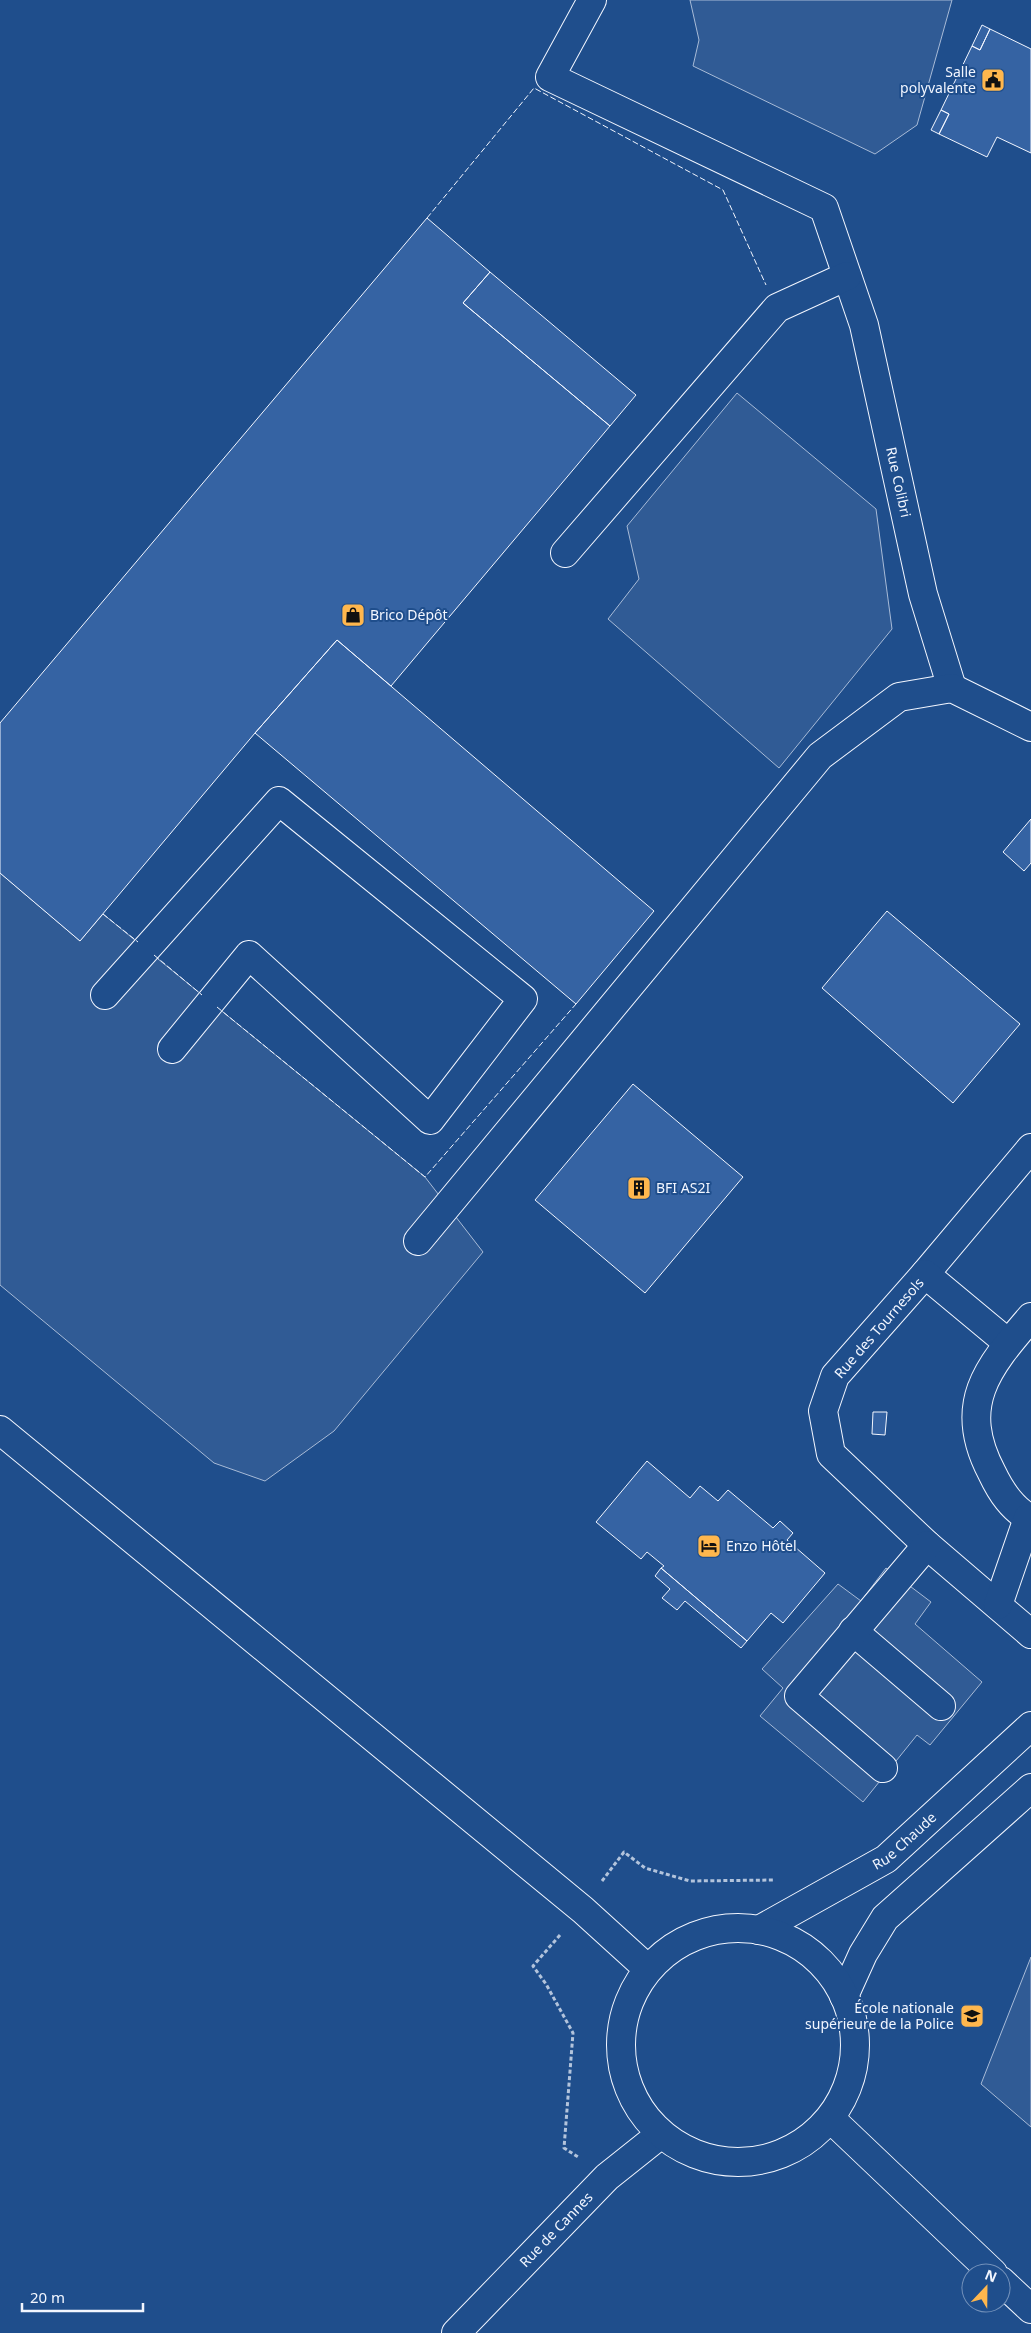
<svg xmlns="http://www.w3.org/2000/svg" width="1031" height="2333" viewBox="0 0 1031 2333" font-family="'Noto Sans',sans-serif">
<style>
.built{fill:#305b95;stroke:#a8bbd7}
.building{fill:#3563a3;stroke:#f2f6ff}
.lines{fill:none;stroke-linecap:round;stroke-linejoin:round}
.minor-casing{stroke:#f2f6ff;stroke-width:30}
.major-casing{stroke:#f2f6ff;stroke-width:30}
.path{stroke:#b3c4dc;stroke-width:3;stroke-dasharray:4 2.5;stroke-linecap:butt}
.minor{stroke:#1f4e8c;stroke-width:28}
.major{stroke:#1f4e8c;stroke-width:28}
.fence{stroke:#f2f6ff;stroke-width:1;stroke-dasharray:6 2.5;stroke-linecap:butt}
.labels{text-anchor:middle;stroke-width:4;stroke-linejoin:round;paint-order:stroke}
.poi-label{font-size:14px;fill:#f2f6ff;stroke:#1f4e8c;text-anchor:start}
.street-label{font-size:14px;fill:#f2f6ff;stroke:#1f4e8c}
</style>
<rect width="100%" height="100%" fill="#1f4e8c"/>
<path class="built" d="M690 0H952L917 125 875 154 693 66 699 40Z
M737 393 876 509 892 629 779 768 608 619 639 579 627 526Z
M0 873 80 941 103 914 425 1177 483 1252 334 1431 265 1481 214 1463 0 1285Z
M886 1568 931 1602 915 1624 982 1682 930 1745 917 1735 863 1802 760 1716 783 1688 762 1669 838 1584 861 1601Z
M1031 1957V2127L981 2084Z"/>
<path class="building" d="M982 25 990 29 980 50 972 46Z
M990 29 1031 49V153L997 137 987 157 939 134 949 114 941 110 972 46 980 50Z
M941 110 949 114 939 134 931 130Z
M427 218 490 272 463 303 610 426 391 686 337 640 255 733 80 941 0 873V723Z
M490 272 636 395 610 426 463 303Z
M337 640 654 911 576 1004 255 733Z
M1031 819V863L1024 871 1003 852Z
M887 911 1020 1024 953 1103 822 988Z
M633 1084 743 1177 645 1293 535 1200Z
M873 1412H887L885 1435 872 1434Z
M647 1461 690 1498 700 1486 718 1501 728 1490 773 1528 780 1521 793 1533 787 1540 825 1573 783 1623 771 1613 747 1641 661 1568 664 1566 647 1552 641 1559 596 1522Z
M661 1568 747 1641 741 1648 685 1601 677 1610 662 1598 670 1589 655 1576Z"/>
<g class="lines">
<g class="minor-casing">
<g id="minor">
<path id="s1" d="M592 0 550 77 824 208 864 325 923 594 952 688"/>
<path d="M565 553 777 308 847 276"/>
<path d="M105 995 279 801 523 999 430 1120 249 955 172 1049"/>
<path d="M1031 1148 925 1274 835 1376 823 1411 831 1454 927 1545 1031 1634"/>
<path d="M418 1241 820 756 899 697 952 688 1031 727"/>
<path d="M925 1274 1008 1343"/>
<path d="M1031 1317C987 1368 956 1405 992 1473 1001 1492 1012 1509 1031 1519"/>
<path d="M998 1605 1028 1518"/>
<path d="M853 1631 941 1706"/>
<path d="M883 1768 799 1696 927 1545"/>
<path id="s2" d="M759 1930 886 1859 1031 1726"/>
<path d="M844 1996 863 1954 885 1918 1031 1788"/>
<path id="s3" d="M456 2333 607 2177 661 2134"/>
</g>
</g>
<g class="major-casing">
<path id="major" d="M0 1430 583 1910 648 1969
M621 2045a117 117 0 1 1 234 0a117 117 0 1 1-234 0Z
M831 2119 993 2273
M1001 2281 1031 2309"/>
</g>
<path class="path" d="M602 1881 624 1852 645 1868 690 1881 774 1880
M560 1935 533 1966 546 1984 573 2033 564 2148 578 2157"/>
<use href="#minor" class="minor"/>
<use href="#major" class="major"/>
<path class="fence" d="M427 218 534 88 723 190 766 285
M103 914 138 942
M154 955 202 995
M217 1007 425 1177 576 1004"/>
</g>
<defs>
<g id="civic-square" transform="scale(1.25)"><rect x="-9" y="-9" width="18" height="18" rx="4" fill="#ffb74d" stroke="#1f4e8c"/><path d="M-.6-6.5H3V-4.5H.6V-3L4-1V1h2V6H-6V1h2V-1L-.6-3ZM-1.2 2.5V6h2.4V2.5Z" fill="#111"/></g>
<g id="shop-square" transform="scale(1.25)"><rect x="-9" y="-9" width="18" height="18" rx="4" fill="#ffb74d" stroke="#1f4e8c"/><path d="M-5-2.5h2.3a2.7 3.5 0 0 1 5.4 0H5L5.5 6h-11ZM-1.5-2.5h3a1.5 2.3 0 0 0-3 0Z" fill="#111"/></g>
<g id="building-square" transform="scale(1.25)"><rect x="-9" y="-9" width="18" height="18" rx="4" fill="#ffb74d" stroke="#1f4e8c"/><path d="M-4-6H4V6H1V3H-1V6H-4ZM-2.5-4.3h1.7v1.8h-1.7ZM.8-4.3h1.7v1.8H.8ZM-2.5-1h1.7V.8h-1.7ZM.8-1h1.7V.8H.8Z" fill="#111"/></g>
<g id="hotel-square" transform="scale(1.25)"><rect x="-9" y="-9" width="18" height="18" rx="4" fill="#ffb74d" stroke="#1f4e8c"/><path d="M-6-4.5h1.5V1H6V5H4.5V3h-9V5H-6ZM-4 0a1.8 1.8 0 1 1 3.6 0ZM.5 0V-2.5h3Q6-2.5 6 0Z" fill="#111"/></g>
<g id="university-square" transform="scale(1.25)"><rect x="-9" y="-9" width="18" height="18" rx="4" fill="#ffb74d" stroke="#1f4e8c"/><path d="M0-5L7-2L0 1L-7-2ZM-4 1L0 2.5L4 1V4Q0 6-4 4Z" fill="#111"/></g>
</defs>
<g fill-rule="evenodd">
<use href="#civic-square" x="993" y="80"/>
<use href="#shop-square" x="353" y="615"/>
<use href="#building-square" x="639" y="1188"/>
<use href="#hotel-square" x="709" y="1546"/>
<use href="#university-square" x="972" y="2016"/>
</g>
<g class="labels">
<g class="poi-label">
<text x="976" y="77" text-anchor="end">Salle<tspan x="976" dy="16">polyvalente</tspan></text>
<text x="370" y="620">Brico Dépôt</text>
<text x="656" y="1193">BFI AS2I</text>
<text x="726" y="1551">Enzo Hôtel</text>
<text x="954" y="2013" text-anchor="end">École nationale<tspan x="954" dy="16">supérieure de la Police</tspan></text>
</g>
<g class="street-label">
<text dy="5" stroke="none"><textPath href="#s1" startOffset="676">Rue Colibri</textPath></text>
<text transform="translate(879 1328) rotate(-49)" y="5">Rue des Tournesols</text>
<text dy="5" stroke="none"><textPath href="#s2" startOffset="171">Rue Chaude</textPath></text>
<text dy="5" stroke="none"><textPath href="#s3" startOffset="144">Rue de Cannes</textPath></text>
</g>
</g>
<g transform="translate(986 2288) rotate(22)"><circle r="24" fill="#1f4e8c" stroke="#7391ba"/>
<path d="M0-4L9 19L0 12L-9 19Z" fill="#ffb74d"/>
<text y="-8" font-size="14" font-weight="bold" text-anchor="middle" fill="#f2f6ff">N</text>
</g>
<path d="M22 2303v8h121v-8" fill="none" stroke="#f2f6ff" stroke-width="2.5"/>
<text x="30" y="2303" font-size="15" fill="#f2f6ff" stroke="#1f4e8c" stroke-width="4" paint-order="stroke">20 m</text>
</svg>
